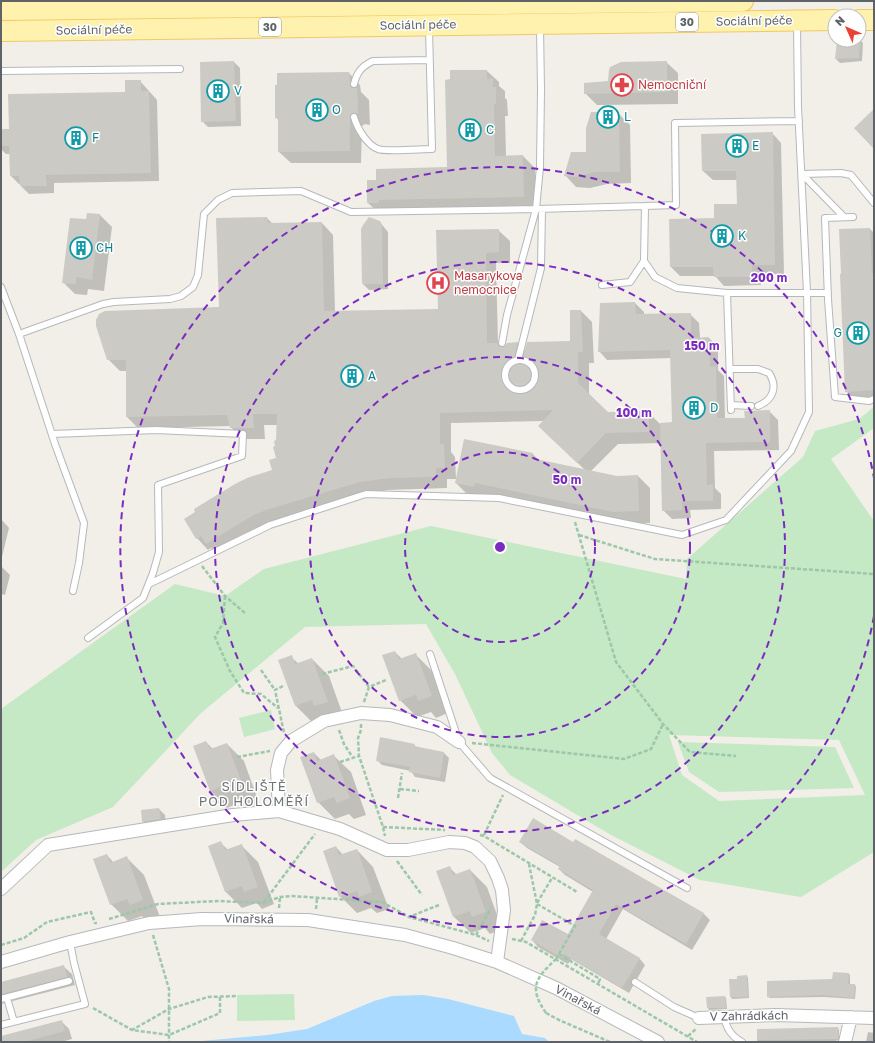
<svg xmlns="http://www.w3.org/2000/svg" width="875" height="1043" viewBox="0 0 875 1043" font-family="'Golos Text',sans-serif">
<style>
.green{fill:#c5e8c5;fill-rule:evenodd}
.water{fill:#aadaff}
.shadow{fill:#0003}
.building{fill:#cccac5}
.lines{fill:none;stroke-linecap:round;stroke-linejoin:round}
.lane-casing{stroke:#b5b8bc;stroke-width:8}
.street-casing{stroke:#b5b8bc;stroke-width:14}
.primary-casing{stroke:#f2c960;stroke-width:22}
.path{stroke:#9cc7a9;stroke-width:2.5;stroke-dasharray:4 2;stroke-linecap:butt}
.lane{stroke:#fff;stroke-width:6}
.street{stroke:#fff;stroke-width:12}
.primary{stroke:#fff2af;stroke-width:20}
.lane-bridge-casing{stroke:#b5b8bc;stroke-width:8;stroke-linecap:butt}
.path-bridge{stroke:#9cc7a9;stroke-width:2.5;stroke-dasharray:4 2;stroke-linecap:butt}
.lane-bridge{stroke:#fff;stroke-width:6}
.ring{fill:none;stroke:#7b2cbf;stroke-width:2;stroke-dasharray:7 5}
.labels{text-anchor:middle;stroke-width:3;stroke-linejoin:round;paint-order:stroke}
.shield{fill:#fff;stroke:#8f9295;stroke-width:1}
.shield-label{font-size:11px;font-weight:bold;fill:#5f6368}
.street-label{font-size:12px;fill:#5f6368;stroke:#fff}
.health-label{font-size:12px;fill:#be3a42;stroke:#fff;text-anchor:start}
.culture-label{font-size:12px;fill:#0d838f;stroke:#fff;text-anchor:start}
.neighbourhood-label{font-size:13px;letter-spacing:1px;fill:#70757a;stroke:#fff}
.centre{fill:#7b2cbf;stroke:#fff;stroke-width:2}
.ring-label{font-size:12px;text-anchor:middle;font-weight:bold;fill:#7b2cbf;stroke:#fff;stroke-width:3;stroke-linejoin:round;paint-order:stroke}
</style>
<rect width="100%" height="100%" fill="#f1efe8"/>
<path class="green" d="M874 407V428L831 459 874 521V852L801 897 700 880 611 835 510 775 492 753 455 674 426 624 305 627 201 713 113 807 36 840 1 872V709L175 584 225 596 264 569 431 526 686 579 687 559 803 457 815 431 859 419ZM669 735 839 740 865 795 719 801 682 775Z
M271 710 275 729 244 737 239 718Z
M678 742 835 747 854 788 719 792 689 772Z
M294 994 295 1020 237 1021V995Z"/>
<path class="water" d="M423 995 448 999 514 1016 522 1034 545 1038 549 1042H191L268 1035 307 1029 374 1001 392 996Z"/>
<path class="shadow" d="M856 40H860L863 43 862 61 840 63 836 59Z
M234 62 240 68 241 126 208 127 202 121Z
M666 62 678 73V104L597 105 585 93 609 82Z
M487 71 499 82V86L505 91V98L507 100 508 116H505L506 157 523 156 535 168 536 209 380 214 368 203 377 181 448 168Z
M349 73 360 85 361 92 369 100 370 125 365 124 362 126 361 163H291L279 152V120L276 118Z
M140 81 157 100 159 181 54 183V193L29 194 21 186V184H19L11 176 10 154H6L1 149V130H10L126 93Z
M618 113 630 125 631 183 607 184 590 188 576 187 565 175 587 153Z
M772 133 781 143 784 274H761V285L724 286 715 276H680L671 267 715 219 738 205 737 180H713L703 171Z
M100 215 112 227 104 291 88 289 87 295 75 294 63 282 87 221Z
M267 218 273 224 322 223 333 235 335 312 439 310 498 230 510 241V263H496L498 344 502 348 517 343 526 352 571 342 581 311 592 322 594 363H589V395L608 413 648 412 660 424 673 423 671 358 607 360 599 351 635 303 644 312V315L690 314 699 323 700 338H709L718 347V370L724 376 725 419H746L769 411 778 420 779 450 714 451 715 488 721 494V509L690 510 691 518 672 519 663 510 662 443 618 444 591 471 617 477 638 476 650 488V523H626L468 495 456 483 532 453 539 461 585 470 551 437 544 421 451 423V452L455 457 456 479H447V488L387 490 278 521 264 527 218 554 211 548 208 550 197 538 185 519 273 471 277 458V425H264L265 439H242L230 426 138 428 127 417V371H120L108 359 220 308Z
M379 221 388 232V289L369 290 363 284Z
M870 229 874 233V401L857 402 846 391Z
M1 519 9 528 1 561Z
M1 566 10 575 5 595 1 594Z
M395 652 402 659 415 654 432 671 448 713 436 718 431 712 417 717 400 700Z
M291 657 299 664 312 659 329 676 344 718 313 723 296 706 279 661Z
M206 742 213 749 227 744 244 761 259 803 247 808 241 802 227 808 211 791Z
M414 745 418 748 444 753 449 758 445 782 415 777 411 771 382 765 377 760Z
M314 753 321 760 334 756 351 772 366 815 354 819 349 814 335 819 318 802Z
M159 809 165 815 166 825 149 828 143 822Z
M576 840 704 914 710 920 692 950 623 909 606 939 639 958 645 965 629 993 571 959 568 964 538 947 532 940 568 936 593 892 565 875 559 869 560 867 527 848 520 842 574 843Z
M221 843 228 850 241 845 258 862 274 904 262 909 257 903 242 908 225 891Z
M336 847 343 855 357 850 373 867 389 909 377 913 371 908 357 913 340 896Z
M107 855 114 863 127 858 144 875 160 917 147 921 142 916 128 921 111 904Z
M449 867 457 875 470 870 487 887 502 929 490 934 485 928 471 933 454 917Z
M64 967 72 974 75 985 1 1004V983Z
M849 974 850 975V985H855L856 987 855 999 824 997 770 998 768 997 833 980Z
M747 976 748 978 749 998 732 999 731 997 738 980Z
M725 997 726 998 727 1009 709 1010 708 1008Z
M61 1021 69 1029 72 1039 61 1042H1V1037Z
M838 1028 839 1030V1040L835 1041V1042H757L758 1030Z
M868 1032 874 1033V1042H866Z"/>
<path class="building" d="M846 40H860L859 58 835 59 837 41Z
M234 61 236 121 201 122 200 62Z
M667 61V92L584 94V83L608 81 609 70 610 67 621 62Z
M450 70H487V79L493 78V87H496V104H494L495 156 523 155 524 197 379 200V203H367V180H376V169L447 167 445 80 450 79Z
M349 72 351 87 355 88 357 87 358 103V115L357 113H353L350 116V151L278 152V118H275V85H277V73Z
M125 80H141V91H149L151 173 46 175 47 186H20L19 176H10L9 146H1V129H9L8 94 125 92Z
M874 109V149L854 128Z
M591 112H619L620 172H595L578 177 564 176 571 152H586V128Z
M773 132 775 265H752V277H714L713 267H670L669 219 714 218V204H737L736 171H702L701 134Z
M87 213 100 214 92 280 76 277V284L62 283 70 218 86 219Z
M267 217 268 223 322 222 324 311 438 309 436 230 499 229V252L486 253 487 343H498L499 346 502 347 505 346 507 343 518 342 514 361 517 364H520L522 361 527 342 570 341V310H581L583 352H578V383L608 412 649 411V432L606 433 577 463 538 426 553 410 440 413V444H444L445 468H436V477L390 478 360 482 266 510 252 516 206 544 201 536 196 539 184 519 195 512 194 509 235 484 247 478 272 470 269 460 276 458 273 447 275 446 274 441 276 440 277 414H253L254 428H230L227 415 126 417V360H107L96 326V320L99 314 105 311 219 307 216 218Z
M369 217 380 221 382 225 383 284H362L361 229 363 225Z
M870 228 872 273H874V390L845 392 840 274H841L839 229Z
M635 302 636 314 691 313V338L709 337 710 367 716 366 717 418H745L744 411 770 410V442L706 443 707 485 713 484V501H682V510L662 511 660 423 672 422 670 350 598 352 600 303Z
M464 439 533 453 531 458 617 476 638 475 639 511 613 512 475 483 474 487 455 483Z
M395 651 399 659 416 653 432 696 418 701 416 695 399 701 382 655Z
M292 655 295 664 312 658 328 702 314 706 312 700 295 706 278 660Z
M380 737 415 744 414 746 444 752 440 778 409 772 410 767 376 761Z
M206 741 210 749 227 743 243 786 229 791 227 785 210 791 193 746Z
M314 752 317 761 334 754 350 798 337 803 334 797 317 803 300 757Z
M159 808 161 819 142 822 141 810Z
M533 818 573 842 575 839 704 913 686 944 616 904 599 934 640 958 622 988 564 954 562 958 531 940 542 920 568 934 593 890 558 869 560 866 519 842Z
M221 841 225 850 242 844 258 887 244 892 242 886 225 892 208 846Z
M336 846 339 855 357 849 372 892 359 897 357 891 339 897 323 851Z
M107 854 110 863 127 856 143 900 130 905 127 899 110 905 93 859Z
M450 866 453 875 470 869 486 912 472 917 470 911 453 917 436 871Z
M64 965 67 977 1 994V982Z
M833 972 849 973 848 984H855L854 998 822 995 767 997V981L832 979Z
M747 975 748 997H730L729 979H737V976Z
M725 996 726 1008H707L706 997Z
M62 1020 65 1031 24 1042H1V1036Z
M838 1027V1039L757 1040V1029Z"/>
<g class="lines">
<g class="lane-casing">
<path id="lane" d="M1 71 180 69
M354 84C357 72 362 66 373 61L429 60
M354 117C357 128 367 145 378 149 385 152 422 149 432 149L429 29
M802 174 841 173 851 175 874 203
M802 174 844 217
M645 206 676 205 675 123 799 121
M853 217 825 218 828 299 835 397 869 401 874 399
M541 268 542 209
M602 285 630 282 644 261
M1 287 19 334 55 444 84 523 79 563 73 591
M727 293 731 410
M19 334 103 304 114 302 170 299 181 296 193 287 198 275 204 214 218 200 232 193 301 191 351 212 536 209 645 206 644 261 655 277 677 288 727 293H828
M502 343 507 315 536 209 540 167 541 89 540 27
M730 369H758L769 373C778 387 773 400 758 406
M731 405 751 406
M52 434 156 430 243 434 242 456 158 485 159 552 153 573 143 598 88 638
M149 584 270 525 366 494 499 498 682 535 726 520 791 451 809 412 807 292 798 107 797 24
M430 654 459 742 490 778 687 888
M635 982 674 1007 699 1018
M7 998 14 1022
M1 999 69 981
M724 1017C727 1029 731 1036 742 1042
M1 1025 85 1004 74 963 70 942"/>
</g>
<g class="street-casing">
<path id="street" d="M279 811 277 770 281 753 291 741 324 721 361 713 390 715 437 727 459 742
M1 889 48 845 233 815 279 811 340 829 387 850H408L449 842 465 843 475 847 490 861 498 878 502 890 504 910 497 962
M1 962 70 942 149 923 202 919 308 920 405 935 453 948 497 962 556 988 658 1042
M699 1018 775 1015 874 1018
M845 1042 851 1017"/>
</g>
<g class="primary-casing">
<path id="primary" d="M1 10 743 1
M859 20H874
M1 31 835 20"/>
</g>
<path class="path" d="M575 522 616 662 663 724 690 752 736 756
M579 535 655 559 874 574
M202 566 225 596 245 613
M225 596 223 623 215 637 230 671 244 693 261 694 278 708
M261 670 275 690
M322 674 353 666 369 687
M283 686 275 690 284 733
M364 702 369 687 386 680
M361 724V730L358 738 359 756 383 827 385 836
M339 730 344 744 353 758
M472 743 624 759 651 749 663 724
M237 757 270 751
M340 762 359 756
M400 789 419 791
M398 798 402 773
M383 827 445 830
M480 835 484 836 577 892
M484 835 503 795
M397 861 422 895
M264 902 315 834
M537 903 552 878
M537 904 575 926 556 959
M439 905 409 917 476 935 489 941
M279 908 280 897
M316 909 317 898
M109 919 158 904 218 901 263 903 280 897 291 896 382 902 409 917
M153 935 169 989V1042
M476 935 491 908
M512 939 526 942 697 1042
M521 941 535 915 537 904 529 864
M1 945 24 938 47 922 91 912 95 923H97
M559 954 600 979 598 984
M220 997V1013L169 1035 132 1030 169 1009 208 997 237 996
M93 1008 132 1030
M546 1013 559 1020 610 1042
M688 1036 696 1029"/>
<use href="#lane" class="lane"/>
<use href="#street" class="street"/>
<use href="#primary" class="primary"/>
<g class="lane-bridge-casing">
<path id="lane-bridge" d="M518 360 541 268
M505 375a15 15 0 1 1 30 0a15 15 0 1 1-30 0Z"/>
</g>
<path class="path-bridge" d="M546 1013C528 987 536 978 556 959"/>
<use href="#lane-bridge" class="lane-bridge"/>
</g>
<g class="ring">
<circle cx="500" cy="547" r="95"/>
<circle cx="500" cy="547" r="190"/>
<circle cx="500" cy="547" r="285"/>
<path d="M874 616A380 380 0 1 1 874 478"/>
</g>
<defs>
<g id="pharmacy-ring" transform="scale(1.15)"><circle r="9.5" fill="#fff" stroke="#e0444e" stroke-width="1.5"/><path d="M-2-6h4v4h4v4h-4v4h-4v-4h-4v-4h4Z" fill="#e0444e"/></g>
<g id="building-ring" transform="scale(1.15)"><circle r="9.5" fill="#fff" stroke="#0f9aa8" stroke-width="1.5"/><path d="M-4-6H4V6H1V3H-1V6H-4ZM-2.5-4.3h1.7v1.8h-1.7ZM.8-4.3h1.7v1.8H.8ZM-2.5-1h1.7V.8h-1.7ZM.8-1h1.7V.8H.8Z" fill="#0f9aa8"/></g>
<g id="hospital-ring" transform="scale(1.15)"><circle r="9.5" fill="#fff" stroke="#e0444e" stroke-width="1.5"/><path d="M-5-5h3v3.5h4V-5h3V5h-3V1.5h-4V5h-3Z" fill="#e0444e"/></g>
</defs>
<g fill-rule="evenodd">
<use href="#pharmacy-ring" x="622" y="85"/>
<use href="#building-ring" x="218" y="91"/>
<use href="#building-ring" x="317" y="110"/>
<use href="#building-ring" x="608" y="117"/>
<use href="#building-ring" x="470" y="130"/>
<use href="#building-ring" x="76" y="138"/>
<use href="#building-ring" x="737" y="146"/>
<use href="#building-ring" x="722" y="236"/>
<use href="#building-ring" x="81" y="248"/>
<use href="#hospital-ring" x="438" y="283"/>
<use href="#building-ring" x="858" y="333"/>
<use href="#building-ring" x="352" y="376"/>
<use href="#building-ring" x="694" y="408"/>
</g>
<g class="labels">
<g class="shield">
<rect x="676" y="13" width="22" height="18" rx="3"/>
<rect x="259" y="18" width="22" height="18" rx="3"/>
</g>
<g class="shield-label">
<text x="687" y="26">30</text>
<text x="270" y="31">30</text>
</g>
<g class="street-label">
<text transform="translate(754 21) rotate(-1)" y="4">Sociální péče</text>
<text transform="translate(418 25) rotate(-1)" y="4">Sociální péče</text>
<text transform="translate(94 30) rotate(-1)" y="4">Sociální péče</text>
<text transform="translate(249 919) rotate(1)" y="4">Vinařská</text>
<text transform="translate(578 1000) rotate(28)" y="4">Vinařská</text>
<text transform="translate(749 1016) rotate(-1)" y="4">V Zahrádkách</text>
</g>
<g class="health-label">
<text x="638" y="89">Nemocniční</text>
<text x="454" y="280">Masarykova<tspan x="454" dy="14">nemocnice</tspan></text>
</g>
<g class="culture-label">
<text x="234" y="95">V</text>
<text x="332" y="114">O</text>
<text x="624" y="121">L</text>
<text x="486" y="134">C</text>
<text x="92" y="142">F</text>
<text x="752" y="150">E</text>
<text x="738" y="240">K</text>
<text x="96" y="252">CH</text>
<text x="842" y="337" text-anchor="end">G</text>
<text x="368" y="380">A</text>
<text x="710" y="412">D</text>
</g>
<g class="neighbourhood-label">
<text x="254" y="791">SÍDLIŠTĚ<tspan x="254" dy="15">POD HOLOMĚŘÍ</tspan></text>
</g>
</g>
<circle cx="500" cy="547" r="6" class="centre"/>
<g class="ring-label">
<text x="769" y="282">200 m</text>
<text x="702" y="350">150 m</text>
<text x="634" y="417">100 m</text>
<text x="567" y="484">50 m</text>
</g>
<rect width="875" height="1043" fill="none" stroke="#5f6368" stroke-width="4"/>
<g transform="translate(847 28) rotate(315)"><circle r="19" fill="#ffffff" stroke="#bfc1c3"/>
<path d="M0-3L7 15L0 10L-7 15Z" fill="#ea4335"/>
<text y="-6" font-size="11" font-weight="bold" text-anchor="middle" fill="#5f6368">N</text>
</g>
</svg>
